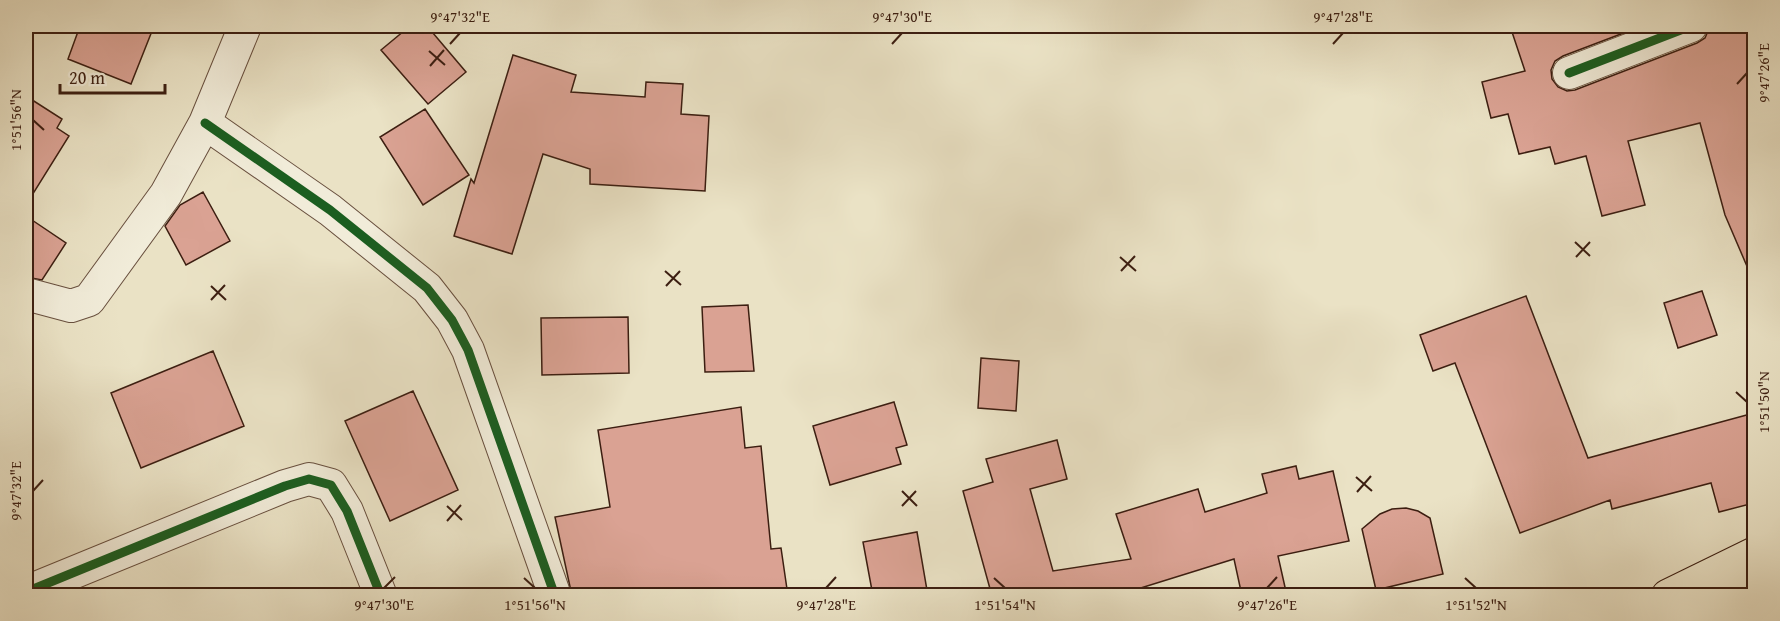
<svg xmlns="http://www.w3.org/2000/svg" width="1780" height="621" viewBox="0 0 1780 621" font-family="'Gentium Book Plus',serif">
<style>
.building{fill:#daa293;stroke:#3c1e11;stroke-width:1.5}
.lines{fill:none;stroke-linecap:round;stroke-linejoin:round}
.minor-casing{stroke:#684f3e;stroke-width:34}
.primary-casing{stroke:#3c1e11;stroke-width:35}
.minor{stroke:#f1ecd9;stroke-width:32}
.primary{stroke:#eae2c5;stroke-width:33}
.cycleway-casing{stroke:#f1ecd9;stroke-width:13}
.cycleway{stroke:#1b5e20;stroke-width:9}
.ticks{fill:none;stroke:#3c1e11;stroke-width:2}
.neatline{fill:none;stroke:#3c1e11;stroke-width:2}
.ticks-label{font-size:15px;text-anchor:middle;fill:#3c1e11}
</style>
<rect width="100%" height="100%" fill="#eae2c5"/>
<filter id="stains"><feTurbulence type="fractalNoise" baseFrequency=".00333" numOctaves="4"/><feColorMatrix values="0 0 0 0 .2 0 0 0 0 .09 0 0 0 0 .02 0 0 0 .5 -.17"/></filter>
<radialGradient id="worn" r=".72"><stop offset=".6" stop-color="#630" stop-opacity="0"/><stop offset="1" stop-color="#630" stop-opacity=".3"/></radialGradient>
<path class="building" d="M80 26H154L131 84 68 59Z
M410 26H427L466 72 428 104 381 50Z
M1510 26H1642L1563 56 1555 61 1551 70 1552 79 1558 87 1567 91 1575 90 1697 43 1705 38 1708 31 1732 26H1755V285L1725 215 1700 123 1628 141 1645 205 1602 216 1586 156 1555 164 1550 147 1519 154 1508 114 1491 118 1482 82 1525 71Z
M513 55 576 75 571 92 645 97 646 82 683 84 681 114 709 116 705 191 590 184V169L543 154 512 254 454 236 471 179 474 183Z
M26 96 62 119 57 128 69 136 26 205Z
M425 109 469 175 423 205 380 137Z
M203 192 230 241 186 265 165 226 180 205Z
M26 216 66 243 42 280 26 277Z
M1702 291 1717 335 1678 348 1664 303Z
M1526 296 1588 458 1754 413V503L1719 512 1711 483 1612 509 1610 500 1520 533 1455 363 1433 371 1420 335Z
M748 305 754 371 705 372 702 307Z
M628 317 629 373 542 375 541 318Z
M213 351 244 426 141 468 111 393Z
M981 358 1019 361 1016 411 978 408Z
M413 391 458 490 390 521 345 421Z
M894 402 907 445 896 448 901 464 830 485 813 426Z
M741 407 745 448 761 446 771 549 781 548 788 596H572L555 517 610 507 598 430Z
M1057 440 1067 479 1030 489 1053 571 1131 559 1116 514 1198 489 1205 512 1267 493 1262 474 1296 466 1299 479 1333 471 1349 541 1278 556 1287 596H1242L1234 559 1115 596H992L963 491 993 482 986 459Z
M1406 508 1418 511 1430 518 1443 574 1376 590 1362 529 1380 514 1392 509Z
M917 532 928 596H873L863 542Z"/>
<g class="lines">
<g class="minor-casing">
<path id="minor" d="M1569 73 1691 26
M205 123 330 210 427 288 452 320 468 350 555 596
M26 294 71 306 89 300 166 194 205 123 245 26
M26 592 285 486 309 479 331 485 347 511 381 596"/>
</g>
<g class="primary-casing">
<path id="primary" d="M1668 596 1754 554
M1696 596 1754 584"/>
</g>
<use href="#minor" class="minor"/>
<use href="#primary" class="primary"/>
<g class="cycleway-casing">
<path id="cycleway" d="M1569 73 1691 26
M205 123 330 210 427 288 452 320 468 350 555 596
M26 592 285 486 309 479 331 485 347 511 381 596"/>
</g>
<use href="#cycleway" class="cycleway"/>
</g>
<path class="ticks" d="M450 44 460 33M892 44 902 33M1333 44 1343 33M429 51 445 65M430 66 444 50M1737 84 1747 73M33 120 44 130M1575 242 1590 256M1120 257 1136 271M1576 257 1590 242M665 271 681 285M1121 271 1135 256M211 286 226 300M666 286 680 271M211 300 225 285M1736 392 1747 402M1356 477 1372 491M33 491 43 480M902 491 917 506M1357 492 1371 476M447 506 462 520M902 506 916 491M447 521 461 505M524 578 535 588M994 578 1005 588M1465 578 1476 588M384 588 395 577M826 588 836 577M1267 588 1277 577"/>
<rect width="1780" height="621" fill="none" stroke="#eae2c5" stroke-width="66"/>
<path d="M60 84v9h105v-9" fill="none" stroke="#3c1e11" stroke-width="3"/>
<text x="69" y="84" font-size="18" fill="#3c1e11" stroke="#f1ecd9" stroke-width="4.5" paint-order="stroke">20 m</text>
<rect x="33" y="33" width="1714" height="555" class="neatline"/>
<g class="ticks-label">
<text x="460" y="22">9°47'32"E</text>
<text x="902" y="22">9°47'30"E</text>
<text x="1343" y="22">9°47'28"E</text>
<text transform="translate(1764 73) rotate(-90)" y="5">9°47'26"E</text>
<text transform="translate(16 120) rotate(-90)" y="5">1°51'56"N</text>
<text transform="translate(1764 402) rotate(-90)" y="5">1°51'50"N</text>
<text transform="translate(16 491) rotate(-90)" y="5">9°47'32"E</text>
<text x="384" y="610">9°47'30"E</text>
<text x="535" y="610">1°51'56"N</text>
<text x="826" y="610">9°47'28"E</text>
<text x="1005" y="610">1°51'54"N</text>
<text x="1267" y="610">9°47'26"E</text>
<text x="1476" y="610">1°51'52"N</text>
</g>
<rect width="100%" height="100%" filter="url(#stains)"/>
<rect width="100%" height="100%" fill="url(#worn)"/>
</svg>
